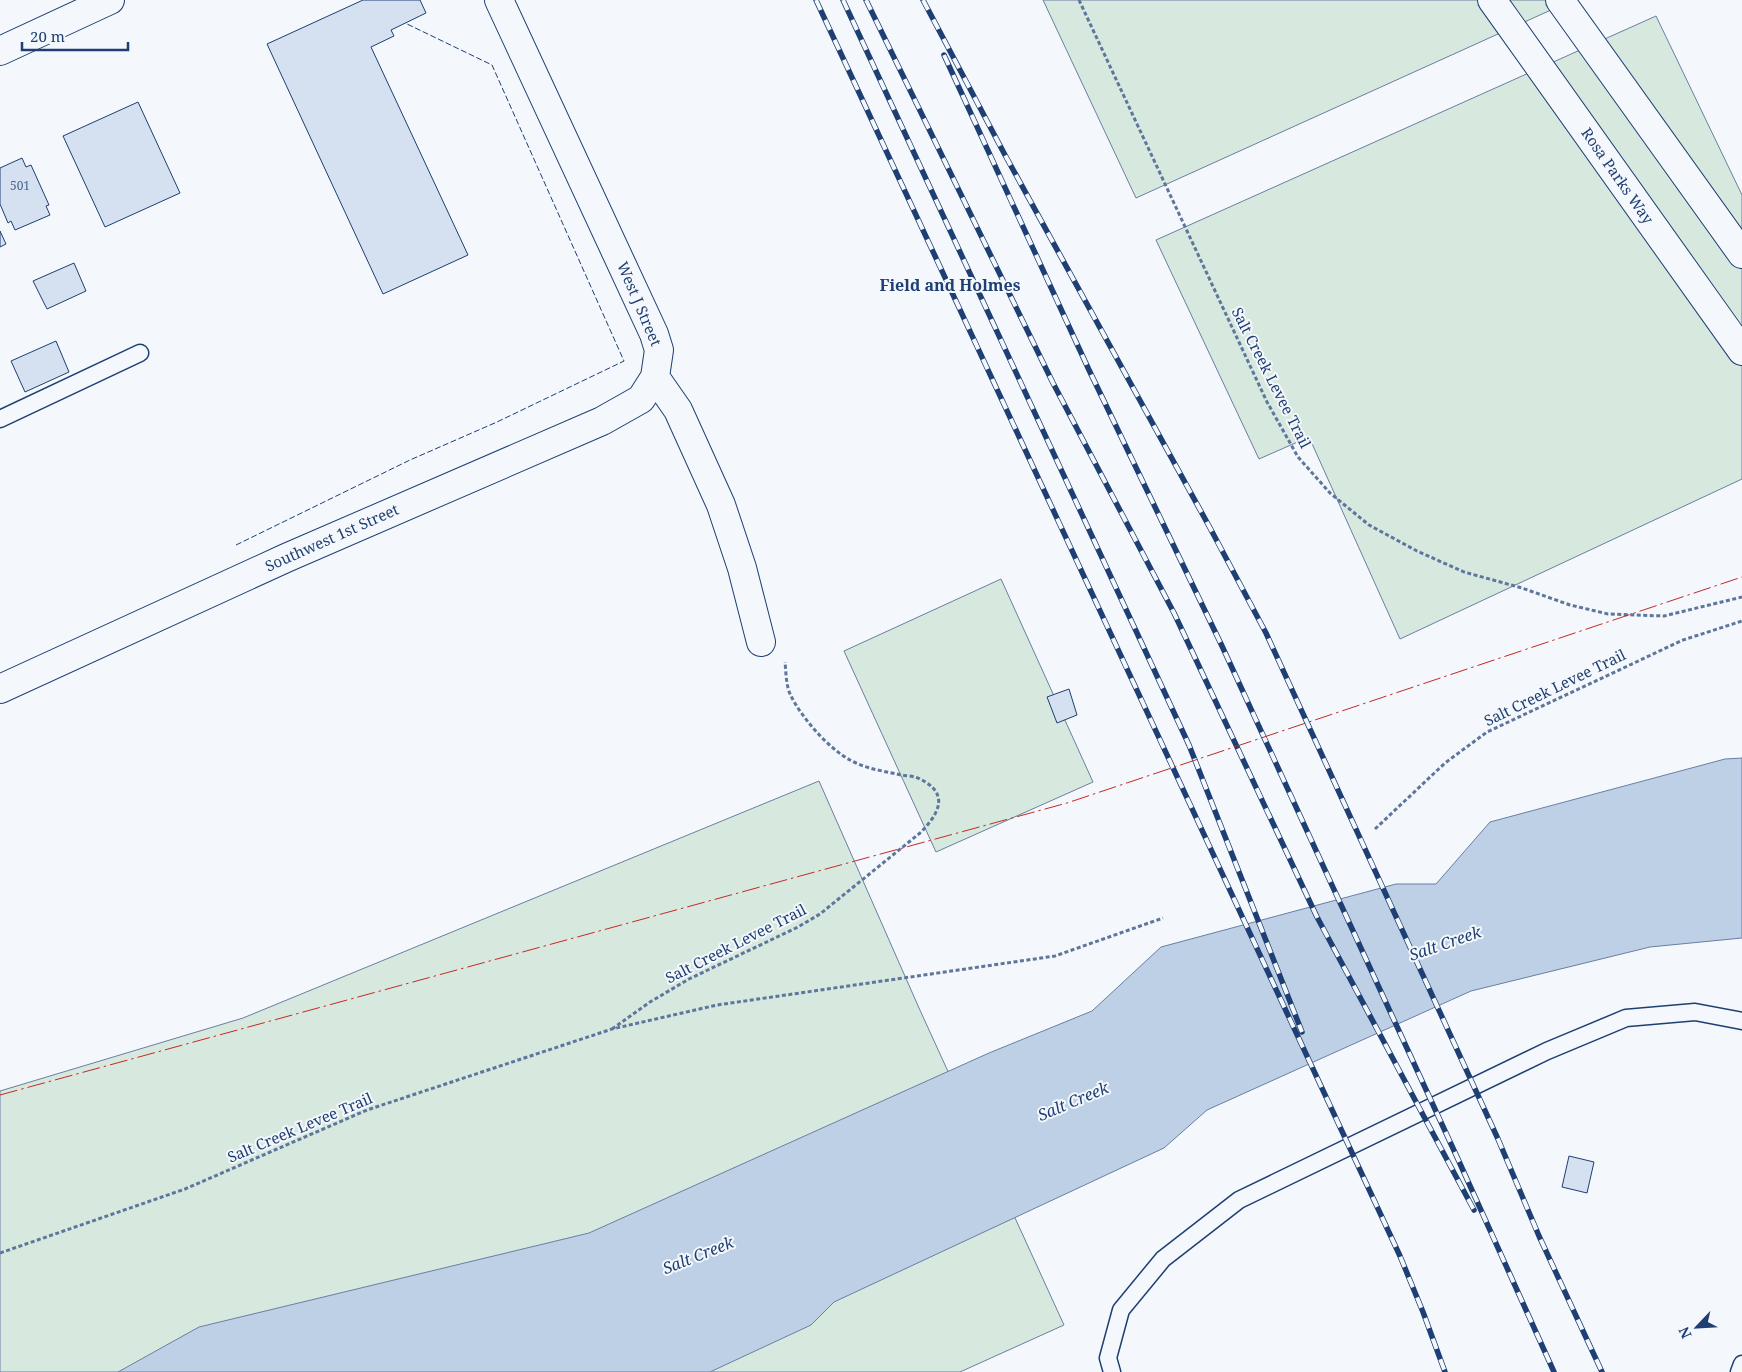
<svg xmlns="http://www.w3.org/2000/svg" width="1742" height="1372" viewBox="0 0 1742 1372" font-family="'Noto Serif',serif">
<style>
.green{fill:#d7e8df;stroke:#687fa3}
.water{fill:#bed0e5;stroke:#687fa3}
.building{fill:#d5e0f0;stroke:#1d3f73}
.lines{fill:none;stroke-linecap:round;stroke-linejoin:round}
.service-casing{stroke:#1d3f73;stroke-width:19}
.minor-casing{stroke:#1d3f73;stroke-width:30}
.tertiary-casing{stroke:#1d3f73;stroke-width:30}
.trunk-casing{stroke:#1d3f73;stroke-width:30}
.path{stroke:#5e769c;stroke-width:3;stroke-dasharray:4 2.5;stroke-linecap:butt}
.service{stroke:#f4f7fb;stroke-width:16}
.minor{stroke:#f4f7fb;stroke-width:28}
.tertiary{stroke:#f4f7fb;stroke-width:28}
.trunk{stroke:#f4f7fb;stroke-width:28}
.rail-casing{stroke:#1d3f73;stroke-width:5.5}
.rail{stroke:#f4f7fb;stroke-width:4;stroke-dasharray:11;stroke-linecap:butt}
.fence{stroke:#1d3f73;stroke-width:1;stroke-dasharray:6 2.5;stroke-linecap:butt}
.power{stroke:#c62828;stroke-width:1;stroke-dasharray:18 4 2.5 4;stroke-linecap:butt}
.labels{text-anchor:middle;stroke-width:4;stroke-linejoin:round;paint-order:stroke}
.number-label{font-size:12px;fill:#4b6792}
.street-label{font-size:15px;fill:#1d3f73;stroke:#f4f7fb}
.neighbourhood-label{font-size:16px;font-weight:bold;fill:#1d3f73;stroke:#f4f7fb}
.water-label{font-size:16px;font-style:italic;fill:#1d3f73;stroke:#f4f7fb}
</style>
<rect width="100%" height="100%" fill="#f4f7fb"/>
<path class="green" d="M1043 0H1573L1136 198Z
M1656 16 1742 195V479L1400 639 1309 437 1259 459 1156 240Z
M1001 579 1093 782 936 852 844 651Z
M819 781 919 1008 1064 1325 960 1372H0V1091L243 1018Z"/>
<path class="water" d="M1742 758V938L1650 947 1471 991 1207 1110 1164 1148 834 1302 811 1325 710 1372H118L199 1327 589 1233 989 1053 1092 1011 1161 947 1396 884H1436L1490 822 1725 759Z"/>
<path class="building" d="M363 0H420L426 13 391 30 394 36 371 47 468 255 383 294 267 44Z
M138 102 180 193 105 227 63 136Z
M22 158 26 167 31 165 49 205 46 206 50 215 15 230 11 221 8 223 0 204V168Z
M0 231 6 244 0 247Z
M74 263 86 291 47 309 33 281Z
M56 341 69 372 25 392 11 361Z
M1069 689 1077 715 1057 723 1047 697Z
M1569 1156 1594 1162 1587 1193 1562 1187Z"/>
<g class="lines">
<g class="service-casing">
<path id="service" d="M0 419 140 353
M1112 1372 1108 1358 1121 1310 1163 1259 1239 1200 1547 1051 1626 1018 1695 1012 1742 1021
M1739 1372 1742 1364"/>
</g>
<g class="minor-casing">
<path id="minor" d="M499 0 654 334 659 350 655 377 678 410 721 505 742 568 761 642
M0 689 286 558 602 421 641 399 655 377"/>
</g>
<g class="tertiary-casing">
<path id="tertiary" d="M0 51 110 0"/>
</g>
<g class="trunk-casing">
<path id="trunk" d="M1492 0 1742 351
M1560 0 1742 254"/>
</g>
<path class="path" d="M1079 0 1267 402 1298 457 1330 493 1369 525 1417 551 1464 572 1522 588 1570 605 1608 614 1664 616 1742 597
M1375 829 1445 763 1487 732 1683 640 1742 621
M612 1029 650 1002 689 979 798 927 820 914 920 833C938 815 951 794 920 779 915 776 907 776 901 775 884 771 866 769 850 760 828 748 802 718 791 696 786 687 786 672 785 662
M0 1253 185 1189 367 1110 612 1029 717 1005 1055 956 1163 918"/>
<use href="#service" class="service"/>
<use href="#minor" class="minor"/>
<use href="#tertiary" class="tertiary"/>
<use href="#trunk" class="trunk"/>
<g class="rail-casing">
<path id="rail" d="M816 0 1400 1256 1423 1312 1445 1372
M843 0 1189 745 1302 1032
M866 0 1053 383 1174 613 1317 917 1474 1210
M923 0 1005 155 1209 526 1266 633 1498 1139 1539 1236 1602 1372
M944 55 1089 370 1222 646 1457 1157 1554 1372"/>
</g>
<use href="#rail" class="rail"/>
<path class="fence" d="M236 545 410 460 497 422 624 361 492 65 405 23"/>
<path class="power" d="M0 1095 1067 803 1742 577"/>
</g>
<g class="labels">
<g class="number-label">
<text x="20" y="190">501</text>
</g>
<g class="street-label">
<text transform="translate(1617 176) rotate(55)" y="5">Rosa Parks Way</text>
<text transform="translate(639 304) rotate(67)" y="5">West J Street</text>
<text transform="translate(1271 378) rotate(63)" y="5">Salt Creek Levee Trail</text>
<text transform="translate(332 538) rotate(-24)" y="5">Southwest 1st Street</text>
<text transform="translate(1555 688) rotate(-26)" y="5">Salt Creek Levee Trail</text>
<text transform="translate(736 944) rotate(-27)" y="5">Salt Creek Levee Trail</text>
<text transform="translate(300 1128) rotate(-23)" y="5">Salt Creek Levee Trail</text>
</g>
<g class="neighbourhood-label">
<text x="950" y="291">Field and Holmes</text>
</g>
<g class="water-label">
<text transform="translate(1445 943) rotate(-19)" y="6">Salt Creek</text>
<text transform="translate(1073 1101) rotate(-23)" y="6">Salt Creek</text>
<text transform="translate(698 1255) rotate(-22)" y="6">Salt Creek</text>
</g>
</g>
<g transform="translate(1697 1327) rotate(245)" stroke="#f4f7fb" stroke-width="4" paint-order="stroke">
<path d="M0-4L9 19L0 12L-9 19Z" fill="#1d3f73"/>
<text y="-8" font-size="14" font-weight="bold" text-anchor="middle" fill="#1d3f73">N</text>
</g>
<path d="M22 42v8h106v-8" fill="none" stroke="#1d3f73" stroke-width="2.5"/>
<text x="30" y="42" font-size="15" fill="#1d3f73" stroke="#f4f7fb" stroke-width="4" paint-order="stroke">20 m</text>
</svg>
